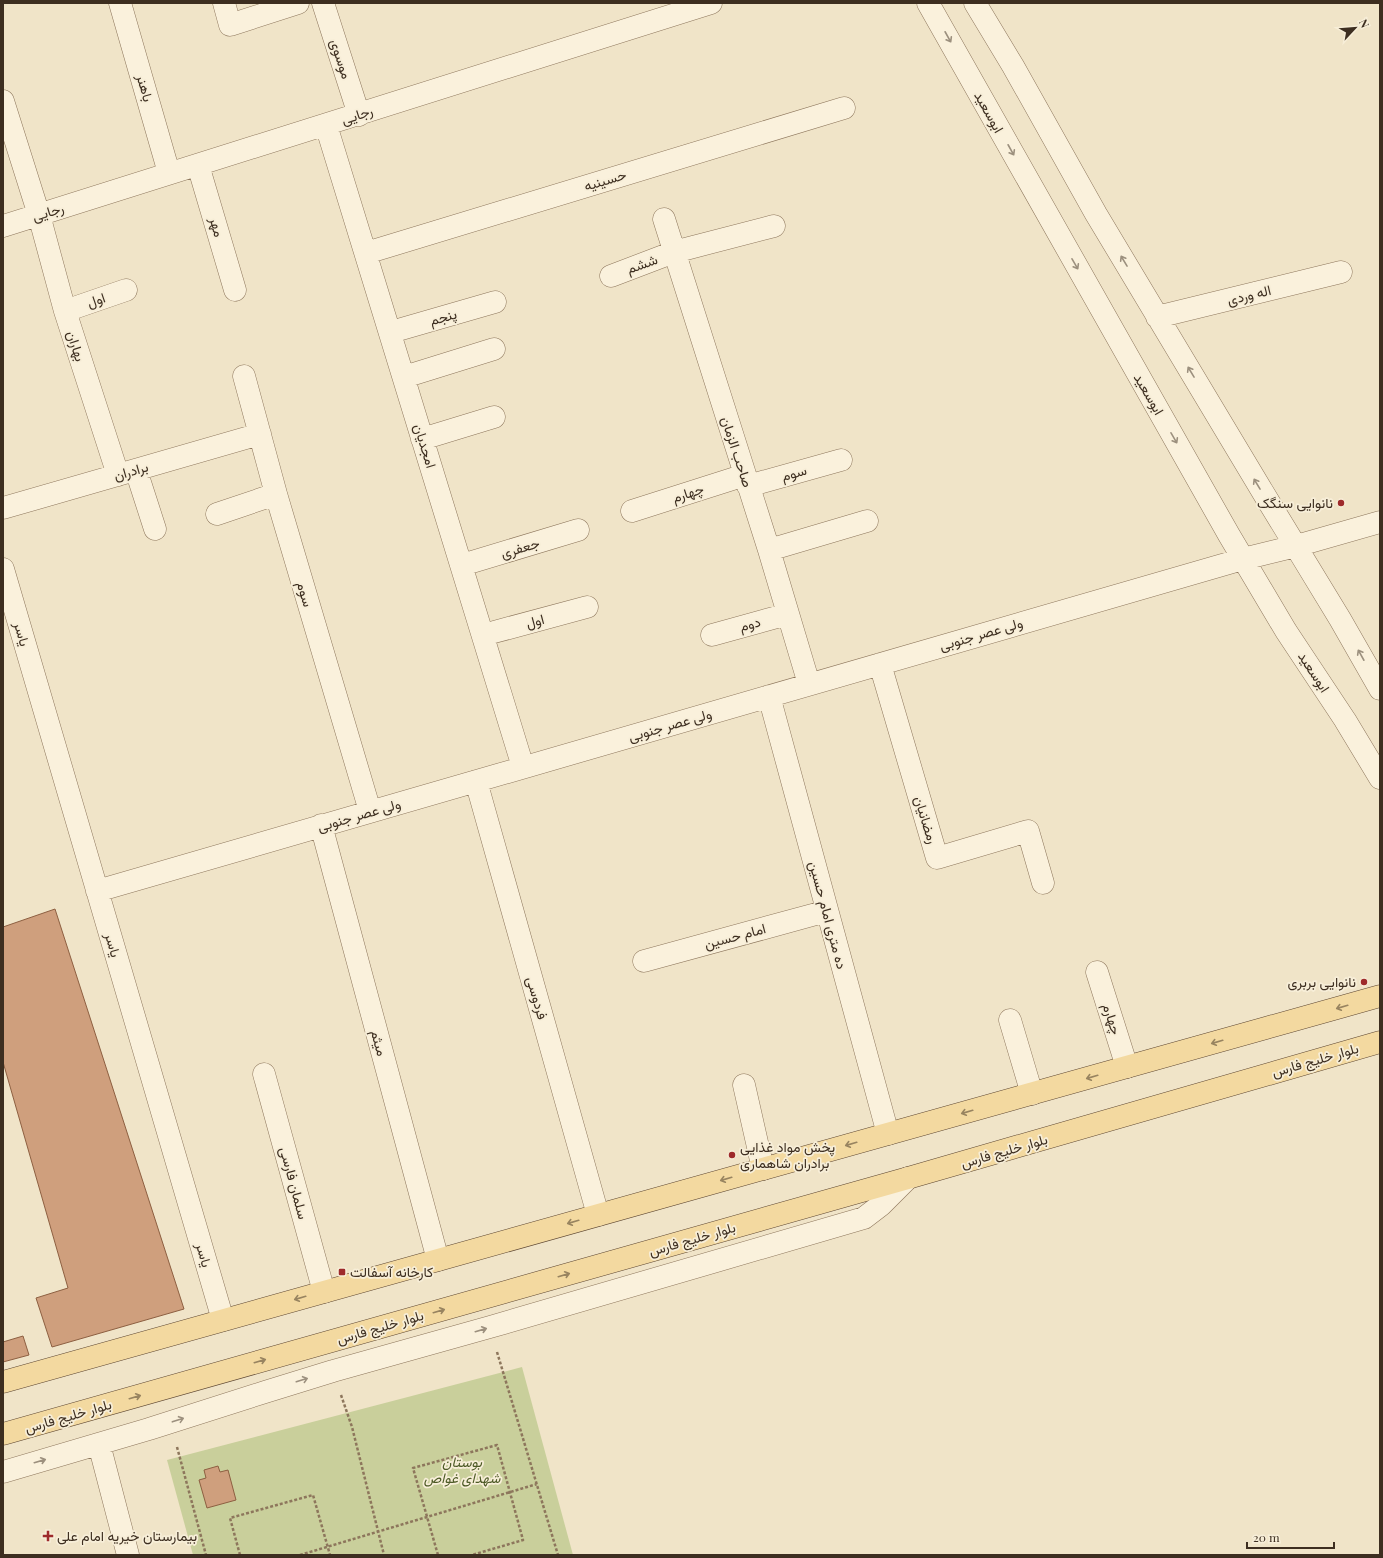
<svg xmlns="http://www.w3.org/2000/svg" width="1383" height="1558" viewBox="0 0 1383 1558" font-family="'Playfair Display',Vazirmatn,serif">
<style>
.green{fill:#c9cf9b}
.building{fill:#cf9f7d;stroke:#8d5f41}
.lines{fill:none;stroke-linecap:round;stroke-linejoin:round}
.minor-casing{stroke:#8d765c;stroke-width:23}
.major-casing{stroke:#5b4430;stroke-width:23}
.path{stroke:#8d765c;stroke-width:2.5;stroke-dasharray:3 2;stroke-linecap:butt}
.minor{stroke:#faf1dc;stroke-width:22}
.major{stroke:#f3d9a0;stroke-width:22}
.oneway{stroke:#9c907e}
.oneway2{stroke:#988460}
.poi-dot{fill:#9e2a2b;stroke:#f7eed8;stroke-width:1.5}
.labels{text-anchor:middle;stroke-width:3.5;stroke-linejoin:round;paint-order:stroke}
.street-label{font-size:14px;fill:#3d2e20;stroke:#f7eed8}
.poi-label{font-size:14px;fill:#3d2e20;stroke:#f7eed8;text-anchor:start}
.park-label{font-size:14px;font-style:italic;fill:#4d5a26;stroke:#f7eed8}
</style>
<rect width="100%" height="100%" fill="#f0e4c8"/>
<path class="green" d="M522 1367 573 1555H193L167 1460Z"/>
<path class="building" d="M55 909 184 1309 52 1347 36 1298 68 1288 3 1062V927Z
M23 1336 29 1355 3 1362V1342Z
M218 1466 220 1472 228 1470 236 1500 207 1508 199 1480 206 1478 204 1470Z"/>
<g class="lines">
<g class="minor-casing">
<path id="minor" d="M120 3 169 173
M224 3 230 25 298 3
M323 3 359 115
M928 3 1229 535 1286 631 1345 720 1380 778
M975 3 1013 66 1096 214 1270 504 1340 619 1380 689
M3 101 39 215 65 311 118 475
M326 125 523 767
M198 165 235 290
M664 219 769 550 809 684
M3 226 711 3
M366 253 844 108
M611 276 674 252 774 226
M65 311 126 290
M1157 317 1341 272
M391 332 495 302
M244 376 276 494 370 811
M404 377 494 349
M422 439 494 417
M136 470 155 529
M748 486 841 460
M3 508 260 434
M632 511 745 475
M217 514 276 494
M769 550 867 521
M462 565 578 530
M3 569 223 1320
M483 635 587 607
M712 635 788 614
M880 664 937 858 1028 831 1043 883
M769 696 888 1134
M476 781 598 1215
M321 825 438 1260
M97 891 1243 559 1296 546 1380 522
M644 961 827 911
M1097 972 1127 1067
M1010 1020 1032 1094
M264 1074 324 1292
M744 1085 763 1169
M99 1444 128 1555
M3 1472 149 1429 265 1392 333 1371 490 1327 864 1218 881 1205 908 1178"/>
</g>
<g class="major-casing">
<path id="major" d="M3 1382 1380 996
M3 1434 908 1178 1380 1042"/>
</g>
<path class="path" d="M497 1352 558 1555
M341 1395 352 1427 384 1555
M177 1447 206 1555
M240 1555 230 1518 313 1495 330 1555
M300 1555 537 1484
M438 1555 413 1468 497 1445 523 1540 472 1555"/>
<use href="#minor" class="minor"/>
<use href="#major" class="major"/>
</g>
<defs><path id="oneway-shaft" d="M-6 0H5M1.5-3L5.5 0L1.5 3" fill="none" stroke-width="1.6" stroke-linecap="round" stroke-linejoin="round"/></defs>
<g class="oneway">
<use href="#oneway-shaft" transform="translate(948 37) rotate(61)"/>
<use href="#oneway-shaft" transform="translate(1011 150) rotate(61)"/>
<use href="#oneway-shaft" transform="translate(1124 261) rotate(-121)"/>
<use href="#oneway-shaft" transform="translate(1075 264) rotate(60)"/>
<use href="#oneway-shaft" transform="translate(1191 372) rotate(-121)"/>
<use href="#oneway-shaft" transform="translate(1174 438) rotate(60)"/>
<use href="#oneway-shaft" transform="translate(1257 484) rotate(-121)"/>
<use href="#oneway-shaft" transform="translate(1361 655) rotate(-119)"/>
<use href="#oneway-shaft" transform="translate(481 1330) rotate(-16)"/>
<use href="#oneway-shaft" transform="translate(302 1380) rotate(-17)"/>
<use href="#oneway-shaft" transform="translate(178 1420) rotate(-18)"/>
<use href="#oneway-shaft" transform="translate(40 1461) rotate(-16)"/>
</g>
<g class="oneway2">
<use href="#oneway-shaft" transform="translate(1342 1007) rotate(164)"/>
<use href="#oneway-shaft" transform="translate(1217 1042) rotate(164)"/>
<use href="#oneway-shaft" transform="translate(1092 1077) rotate(164)"/>
<use href="#oneway-shaft" transform="translate(967 1112) rotate(164)"/>
<use href="#oneway-shaft" transform="translate(851 1144) rotate(164)"/>
<use href="#oneway-shaft" transform="translate(726 1179) rotate(164)"/>
<use href="#oneway-shaft" transform="translate(573 1222) rotate(164)"/>
<use href="#oneway-shaft" transform="translate(564 1275) rotate(-16)"/>
<use href="#oneway-shaft" transform="translate(300 1298) rotate(164)"/>
<use href="#oneway-shaft" transform="translate(439 1311) rotate(-16)"/>
<use href="#oneway-shaft" transform="translate(260 1361) rotate(-16)"/>
<use href="#oneway-shaft" transform="translate(135 1397) rotate(-16)"/>
</g>
<g class="poi-dot">
<circle cx="1341" cy="503" r="4"/>
<circle cx="1364" cy="982" r="4"/>
<circle cx="732" cy="1155" r="4"/>
<rect x="338" y="1268" width="8" height="8" rx="2"/>
<path d="M46 1530h4v4h4v4h-4v4h-4v-4h-4v-4h4z"/>
</g>
<g class="labels">
<g class="street-label">
<text transform="translate(341 59) rotate(72)" y="5">موسوی</text>
<text transform="translate(145 88) rotate(74)" y="5">باهنر</text>
<text transform="translate(989 112) rotate(61)" y="5">ابوسعید</text>
<text transform="translate(357 115) rotate(-18)" y="5">رجایی</text>
<text transform="translate(605 180) rotate(-17)" y="5">حسینیه</text>
<text transform="translate(48 212) rotate(-17)" y="5">رجایی</text>
<text transform="translate(217 227) rotate(74)" y="5">مهر</text>
<text transform="translate(642 264) rotate(-20)" y="5">ششم</text>
<text transform="translate(1249 295) rotate(-14)" y="5">اله وردی</text>
<text transform="translate(96 300) rotate(-19)" y="5">اول</text>
<text transform="translate(443 317) rotate(-16)" y="5">پنجم</text>
<text transform="translate(76 346) rotate(72)" y="5">بهاران</text>
<text transform="translate(1149 394) rotate(60)" y="5">ابوسعید</text>
<text transform="translate(425 446) rotate(73)" y="5">امجدیان</text>
<text transform="translate(737 452) rotate(72)" y="5">صاحب الزمان</text>
<text transform="translate(131 471) rotate(-16)" y="5">برادران</text>
<text transform="translate(794 473) rotate(-16)" y="5">سوم</text>
<text transform="translate(688 493) rotate(-18)" y="5">چهارم</text>
<text transform="translate(520 548) rotate(-17)" y="5">جعفری</text>
<text transform="translate(305 594) rotate(73)" y="5">سوم</text>
<text transform="translate(535 621) rotate(-15)" y="5">اول</text>
<text transform="translate(750 624) rotate(-15)" y="5">دوم</text>
<text transform="translate(22 634) rotate(74)" y="5">یاسر</text>
<text transform="translate(981 634) rotate(-16)" y="5">ولی عصر جنوبی</text>
<text transform="translate(1314 672) rotate(57)" y="5">ابوسعید</text>
<text transform="translate(670 725) rotate(-16)" y="5">ولی عصر جنوبی</text>
<text transform="translate(359 815) rotate(-16)" y="5">ولی عصر جنوبی</text>
<text transform="translate(926 820) rotate(73)" y="5">رمضانیان</text>
<text transform="translate(828 915) rotate(75)" y="5">ده متری امام حسین</text>
<text transform="translate(735 936) rotate(-15)" y="5">امام حسین</text>
<text transform="translate(113 945) rotate(74)" y="5">یاسر</text>
<text transform="translate(537 998) rotate(74)" y="5">فردوسی</text>
<text transform="translate(1112 1019) rotate(72)" y="5">چهارم</text>
<text transform="translate(379 1043) rotate(75)" y="5">میثم</text>
<text transform="translate(1315 1060) rotate(-16)" y="5">بلوار خلیج فارس</text>
<text transform="translate(1004 1151) rotate(-16)" y="5">بلوار خلیج فارس</text>
<text transform="translate(294 1183) rotate(75)" y="5">سلمان فارسی</text>
<text transform="translate(692 1239) rotate(-16)" y="5">بلوار خلیج فارس</text>
<text transform="translate(204 1255) rotate(74)" y="5">یاسر</text>
<text transform="translate(380 1327) rotate(-16)" y="5">بلوار خلیج فارس</text>
<text transform="translate(68 1416) rotate(-16)" y="5">بلوار خلیج فارس</text>
</g>
<g class="poi-label">
<text x="1333" y="508" text-anchor="end">نانوایی سنگک</text>
<text x="1356" y="987" text-anchor="end">نانوایی بربری</text>
<text x="740" y="1152">پخش مواد غذایی<tspan x="740" dy="16">برادران شاهماری</tspan></text>
<text x="350" y="1277">کارخانه آسفالت</text>
<text x="57" y="1541">بیمارستان خیریه امام علی</text>
</g>
<g class="park-label">
<text x="462" y="1467">بوستان<tspan x="462" dy="16">شهدای غواص</tspan></text>
</g>
</g>
<rect width="1383" height="1558" fill="none" stroke="#3d2e20" stroke-width="8"/>
<g transform="translate(1355 28) rotate(64)" stroke="#f7eed8" stroke-width="3" paint-order="stroke">
<path d="M0-3L7 15L0 10L-7 15Z" fill="#3d2e20"/>
<text y="-6" font-size="11" font-weight="bold" text-anchor="middle" fill="#3d2e20">N</text>
</g>
<path d="M1247 1542v6h87v-6" fill="none" stroke="#3d2e20" stroke-width="2"/>
<text x="1253" y="1542" font-size="12" fill="#3d2e20" stroke="#f7eed8" stroke-width="3" paint-order="stroke">20 m</text>
</svg>
